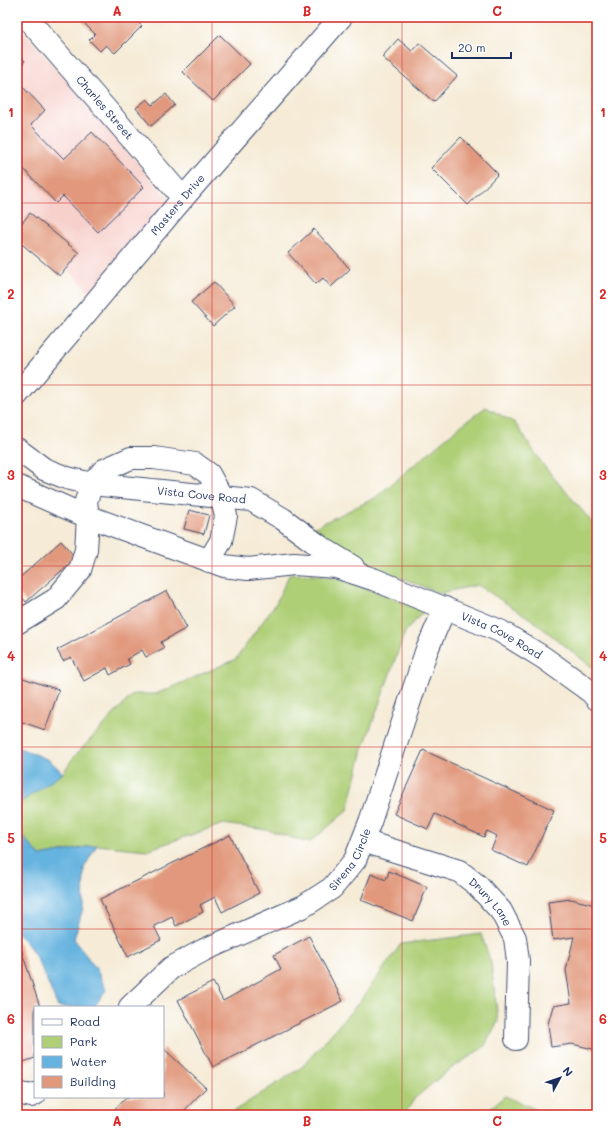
<svg xmlns="http://www.w3.org/2000/svg" width="614" height="1132" viewBox="0 0 614 1132" font-family="Mali,sans-serif">
<style>
.built{fill:#f7d0cb}
.green{fill:#afcf77;stroke:#657f6a}
.water{fill:#65b3df;stroke:#40719e}
.building{fill:#e1987b}
.lines{fill:none;stroke-linecap:round;stroke-linejoin:round}
.minor-casing{stroke:#3c4b70;stroke-width:24}
.minor{stroke:#fff;stroke-width:22}
.grid{fill:none;stroke:#d62828;stroke-width:1;stroke-opacity:0.55}
.labels{text-anchor:middle;stroke-width:4;stroke-linejoin:round;paint-order:stroke}
.street-label{font-size:11px;fill:#1b2f5e;stroke:#fff}
.neatline{fill:none;stroke:#d62828;stroke-width:1.5}
.grid-label{font-size:13px;text-anchor:middle;font-weight:bold;fill:#d62828}
</style>
<rect width="100%" height="100%" fill="#fff"/>
<filter id="ink" filterUnits="userSpaceOnUse"><feTurbulence type="fractalNoise" baseFrequency=".025" numOctaves="2"/><feDisplacementMap in="SourceGraphic" scale="8" xChannelSelector="R" yChannelSelector="G"/><feConvolveMatrix kernelMatrix="1 2 1 2 8 2 1 2 1" color-interpolation-filters="sRGB"/></filter>
<filter id="wash" filterUnits="userSpaceOnUse"><feTurbulence type="fractalNoise" baseFrequency=".012" numOctaves="4" result="noise"/><feDisplacementMap in="SourceGraphic" scale="16" xChannelSelector="R" yChannelSelector="G"/><feGaussianBlur stdDeviation="0.9" result="paint"/><feColorMatrix in="noise" values="0 0 0 0 0 0 0 0 0 0 0 0 0 0 0 0 0 1.4 0 .05"/><feComposite in="paint" operator="in"/></filter>
<g filter="url(#wash)">
<rect width="100%" height="100%" fill="#f5ebd6"/>
<path class="built" d="M17 24 169 199 91 294 17 212Z"/>
<path class="green" d="M486 407 515 423 544 466 597 528V671L532 620 478 585 445 592 442 594 379 569 313 528 375 498 459 427Z
M289 575C334 570 384 595 424 611L405 632 363 749 348 810 309 843 267 830 223 824 147 850 97 845 40 856 17 830 21 802 63 773 73 758 133 694H156L236 659 276 603Z
M481 934 491 963 498 1021 484 1047 446 1072 415 1098 404 1115H228L302 1067 361 1000 401 944Z
M505 1096 533 1108 542 1115H482Z"/>
<path class="water" d="M17 747 49 760 63 773 21 802 17 830Z
M17 830 40 856 97 845 84 868 83 908 74 939 97 970 106 990 94 1007H58C47 982 38 951 17 933Z"/>
<g id="blocks">
<path class="building" d="M78 17H133L142 26 115 53 106 45 100 51 89 40 95 34Z
M220 35 250 64 213 101 183 72Z
M398 39 412 51 419 43 457 76 434 102 382 57Z
M17 52 25 61 17 69Z
M17 81 45 110 31 125 64 159 92 132 144 187 98 232 63 196 56 203 17 162Z
M166 94 175 105 151 126 136 108 147 99 153 105Z
M461 137 498 174 468 205 431 168Z
M30 213 79 253 60 276 17 240V229Z
M314 229 350 269 331 287 323 278 316 284 288 253Z
M214 282 235 306 213 326 191 302Z
M189 510 209 515 204 534 184 529Z
M61 541 76 558 26 602 17 591V580Z
M167 591 187 628 161 642 164 648 146 657 142 650 127 659 130 664 110 675 107 668 84 681 71 657 63 661 57 650Z
M17 676 59 690 45 730 17 720Z
M423 750 554 810 528 867 491 850 497 836 487 831 484 837 435 814 428 829 394 814Z
M230 835 259 893 222 912 215 897 200 905 203 912 176 926 172 917 154 926 161 940 128 957 100 899Z
M389 871 427 887 413 921 361 900 371 874 386 880Z
M571 899 591 904H597V1050L572 1044 551 1047 548 1024 553 1006 571 1003 566 970 574 937 553 940 548 902Z
M309 936 343 1001 213 1067 178 1000 213 982 223 1001 281 969 274 955Z
M17 943H19L40 1007H35V1058L17 1064Z
M163 1048 206 1088 180 1115H109L126 1097H163Z"/>
</g>
</g>
<g filter="url(#ink)">
<use href="#blocks" fill-opacity="0" stroke="#3c4b70" stroke-width="1"/>
<g class="lines">
<g class="minor-casing">
<g id="minor">
<path id="s1" d="M26 17 183 198"/>
<path id="s2" d="M17 395 183 198 341 17"/>
<path id="s3" d="M17 449 44 469 67 478 92 484 251 500 283 519 322 548 353 567"/>
<path id="s4" d="M17 486 76 512 224 566 248 569 294 564 336 567 373 579 500 631 544 658 591 692 597 699"/>
<path d="M17 623 56 599 80 570 86 550 88 517 86 501 92 484 104 470 131 458H154L195 464 209 474 221 496 226 516 221 541 209 561"/>
<path id="s5" d="M363 841 459 871 477 885 501 911 515 938 518 961 516 1039"/>
<path id="s6" d="M130 1007 171 968 204 950 304 906 332 888 355 860 370 822 426 652 445 608"/>
<path d="M17 1093 31 1096 35 1094"/>
</g>
</g>
<use href="#minor" class="minor"/>
</g>
</g>
<path class="grid" d="M212 17V1115M402 17V1115M17 203H597M17 385H597M17 566H597M17 747H597M17 929H597"/>
<g class="labels">
<g class="street-label">
<text dy="4" stroke="none"><textPath href="#s1" startOffset="120">Charles Street</textPath></text>
<text dy="4" stroke="none"><textPath href="#s2" startOffset="249">Masters Drive</textPath></text>
<text dy="4" stroke="none"><textPath href="#s3" startOffset="194">Vista Cove Road</textPath></text>
<text dy="4" stroke="none"><textPath href="#s4" startOffset="514">Vista Cove Road</textPath></text>
<text dy="4" stroke="none"><textPath href="#s6" startOffset="271">Sirena Circle</textPath></text>
<text dy="4" stroke="none"><textPath href="#s5" startOffset="145">Drury Lane</textPath></text>
</g>
</g>
<rect width="614" height="1132" fill="none" stroke="#fff" stroke-width="44"/>
<rect x="34" y="1006" width="130" height="92" fill="#ffffff" stroke="#a4acbf"/>
<rect x="42" y="1019" width="20" height="6" fill="#ffffff" stroke="#a4acbf"/>
<text x="70" y="1026" font-size="12" fill="#1b2f5e">Road</text>
<rect x="42" y="1036" width="20" height="12" fill="#afcf77" stroke="#a4acbf"/>
<text x="70" y="1046" font-size="12" fill="#1b2f5e">Park</text>
<rect x="42" y="1056" width="20" height="12" fill="#65b3df" stroke="#a4acbf"/>
<text x="70" y="1066" font-size="12" fill="#1b2f5e">Water</text>
<rect x="42" y="1076" width="20" height="12" fill="#e1987b" stroke="#a4acbf"/>
<text x="70" y="1086" font-size="12" fill="#1b2f5e">Building</text>
<g transform="translate(560 1078) rotate(50)" stroke="#ffffff" stroke-width="3" paint-order="stroke">
<path d="M0-3L7 15L0 10L-7 15Z" fill="#1b2f5e"/>
<text y="-6" font-size="11" font-weight="bold" text-anchor="middle" fill="#1b2f5e">N</text>
</g>
<path d="M452 52v6h59v-6" fill="none" stroke="#1b2f5e" stroke-width="2"/>
<text x="458" y="52" font-size="12" fill="#1b2f5e" stroke="#ffffff" stroke-width="3" paint-order="stroke">20 m</text>
<rect x="22" y="22" width="570" height="1088" class="neatline"/>
<g class="grid-label">
<text x="117" y="16">A</text>
<text x="307" y="16">B</text>
<text x="497" y="16">C</text>
<text x="11" y="117">1</text>
<text x="603" y="117">1</text>
<text x="11" y="299">2</text>
<text x="603" y="299">2</text>
<text x="11" y="480">3</text>
<text x="603" y="480">3</text>
<text x="11" y="661">4</text>
<text x="603" y="661">4</text>
<text x="11" y="843">5</text>
<text x="603" y="843">5</text>
<text x="11" y="1024">6</text>
<text x="603" y="1024">6</text>
<text x="117" y="1126">A</text>
<text x="307" y="1126">B</text>
<text x="497" y="1126">C</text>
</g>
</svg>
